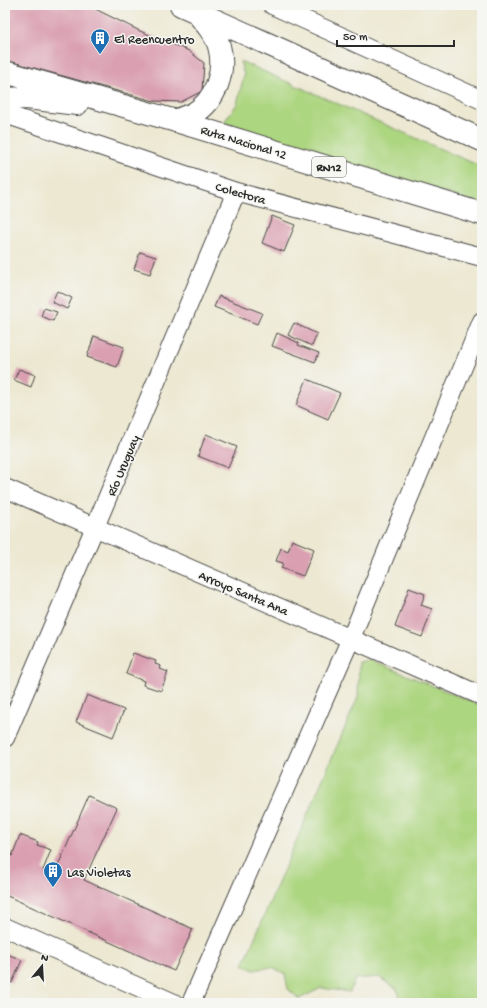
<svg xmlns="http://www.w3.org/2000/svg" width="487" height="1008" viewBox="0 0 487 1008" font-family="'Gochi Hand',sans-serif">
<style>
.green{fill:#add681;stroke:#6c8056}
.building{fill:#daa0b2}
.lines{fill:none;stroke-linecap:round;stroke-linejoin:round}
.street-casing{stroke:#484744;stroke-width:20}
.highway-casing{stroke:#484744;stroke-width:24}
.street{stroke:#fff;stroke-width:18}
.highway{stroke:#fff;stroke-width:22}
.labels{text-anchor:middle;stroke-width:3;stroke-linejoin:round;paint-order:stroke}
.shield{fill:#f6f6f2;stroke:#686867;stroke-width:1}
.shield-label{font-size:12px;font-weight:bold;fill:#2b2b2b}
.poi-label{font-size:13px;fill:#2b2b2b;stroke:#f6f6f2;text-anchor:start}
.street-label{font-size:13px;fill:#2b2b2b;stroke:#f6f6f2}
</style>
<rect width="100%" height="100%" fill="#f6f6f2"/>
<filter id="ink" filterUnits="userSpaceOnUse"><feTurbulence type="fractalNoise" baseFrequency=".025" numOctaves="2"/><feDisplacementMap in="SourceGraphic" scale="8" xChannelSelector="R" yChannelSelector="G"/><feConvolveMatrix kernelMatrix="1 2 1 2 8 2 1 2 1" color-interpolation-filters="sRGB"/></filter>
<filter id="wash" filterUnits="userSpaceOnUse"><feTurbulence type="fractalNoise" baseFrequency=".012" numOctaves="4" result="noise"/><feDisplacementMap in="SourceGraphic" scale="16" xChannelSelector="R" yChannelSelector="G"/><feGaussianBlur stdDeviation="0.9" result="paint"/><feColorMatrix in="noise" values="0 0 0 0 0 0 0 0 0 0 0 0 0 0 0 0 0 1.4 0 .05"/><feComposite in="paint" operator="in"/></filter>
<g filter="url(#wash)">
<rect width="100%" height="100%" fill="#ece8d1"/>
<path class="green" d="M240 61 482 167V204L299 151 224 122 237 104 244 75Z
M370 660 482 706V1003H400L397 989 379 977 355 979 350 992 321 988 299 999 288 989 285 974 272 967 254 970 243 965 358 697 359 662Z"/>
<g id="blocks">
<path class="building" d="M5 5H87L140 31 189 51 204 63 202 91 181 102 154 101 5 60Z
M272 216 295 225 284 252 262 243Z
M140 252 156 257 150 274 134 269Z
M57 291 72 298 67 309 52 302Z
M219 296 262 313 257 324 214 307Z
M44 308 57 312 53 321 41 316Z
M294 323 317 334 312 346 288 335Z
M277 333 299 343 298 345 319 353 315 362 272 346Z
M94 336 124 347 117 367 87 357Z
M19 369 35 375 31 387 14 380Z
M307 379 340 393 328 419 296 405Z
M206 434 237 447 228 468 198 456Z
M292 540 314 549 303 576 281 568 283 563 276 561 281 548 288 551Z
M409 588 425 594 421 605 432 609 422 637 395 627Z
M133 653 156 661 155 664 161 666 160 669 168 672 161 691 143 685 144 681 126 674Z
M87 695 124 710 113 737 76 722Z
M89 795 117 808 84 880 193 929 174 971 5 895V853L12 856 20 835 38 842 37 845 51 850 43 870 54 875Z
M5 953 22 960 12 983 5 980Z"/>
</g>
</g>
<g filter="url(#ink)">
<use href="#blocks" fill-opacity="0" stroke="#484744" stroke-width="1"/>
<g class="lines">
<g class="street-casing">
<path id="street" d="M272 5 482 100
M5 114 236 192 482 257
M5 488 482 696
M5 738 95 527 236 192
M5 927 174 1003
M191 1003 351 638 482 321"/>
</g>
<g class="highway-casing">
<path id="highway" d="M181 5 482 140
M5 72 176 121 482 214
M5 99 27 98 77 104
M176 121C181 118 188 116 193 114 216 101 226 71 219 46 216 34 205 23 197 13"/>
</g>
<use href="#street" class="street"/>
<use href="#highway" class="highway"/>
</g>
</g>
<defs>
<g id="building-pin" transform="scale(1)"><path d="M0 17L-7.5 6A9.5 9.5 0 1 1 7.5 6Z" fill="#1f6fb2" stroke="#f6f6f2"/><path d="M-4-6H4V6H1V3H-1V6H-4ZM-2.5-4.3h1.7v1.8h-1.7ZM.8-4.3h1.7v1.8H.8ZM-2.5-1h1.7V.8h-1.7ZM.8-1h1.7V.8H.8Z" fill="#fff"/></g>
</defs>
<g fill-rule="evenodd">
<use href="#building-pin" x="100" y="38"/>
<use href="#building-pin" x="53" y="871"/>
</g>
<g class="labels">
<rect class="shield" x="312" y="157" width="34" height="20" rx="3"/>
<g class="shield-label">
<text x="329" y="171">RN12</text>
</g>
<g class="poi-label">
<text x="114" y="43">El Reencuentro</text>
<text x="67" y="876">Las Violetas</text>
</g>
<g class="street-label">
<text transform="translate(244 141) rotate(17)" y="5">Ruta Nacional 12</text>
<text transform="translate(241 192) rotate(16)" y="5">Colectora</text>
<text transform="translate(122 465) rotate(-67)" y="5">Río Uruguay</text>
<text transform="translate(244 592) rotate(23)" y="5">Arroyo Santa Ana</text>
</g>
</g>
<rect width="487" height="1008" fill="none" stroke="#f6f6f2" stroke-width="20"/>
<g transform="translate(42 966) rotate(18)" stroke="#f6f6f2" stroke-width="3" paint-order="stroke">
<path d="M0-3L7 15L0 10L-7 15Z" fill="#2b2b2b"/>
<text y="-6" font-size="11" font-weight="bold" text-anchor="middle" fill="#2b2b2b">N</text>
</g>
<path d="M337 40v6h117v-6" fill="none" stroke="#2b2b2b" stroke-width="2"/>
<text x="343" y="40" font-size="12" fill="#2b2b2b" stroke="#f6f6f2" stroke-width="3" paint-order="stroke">50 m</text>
</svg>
